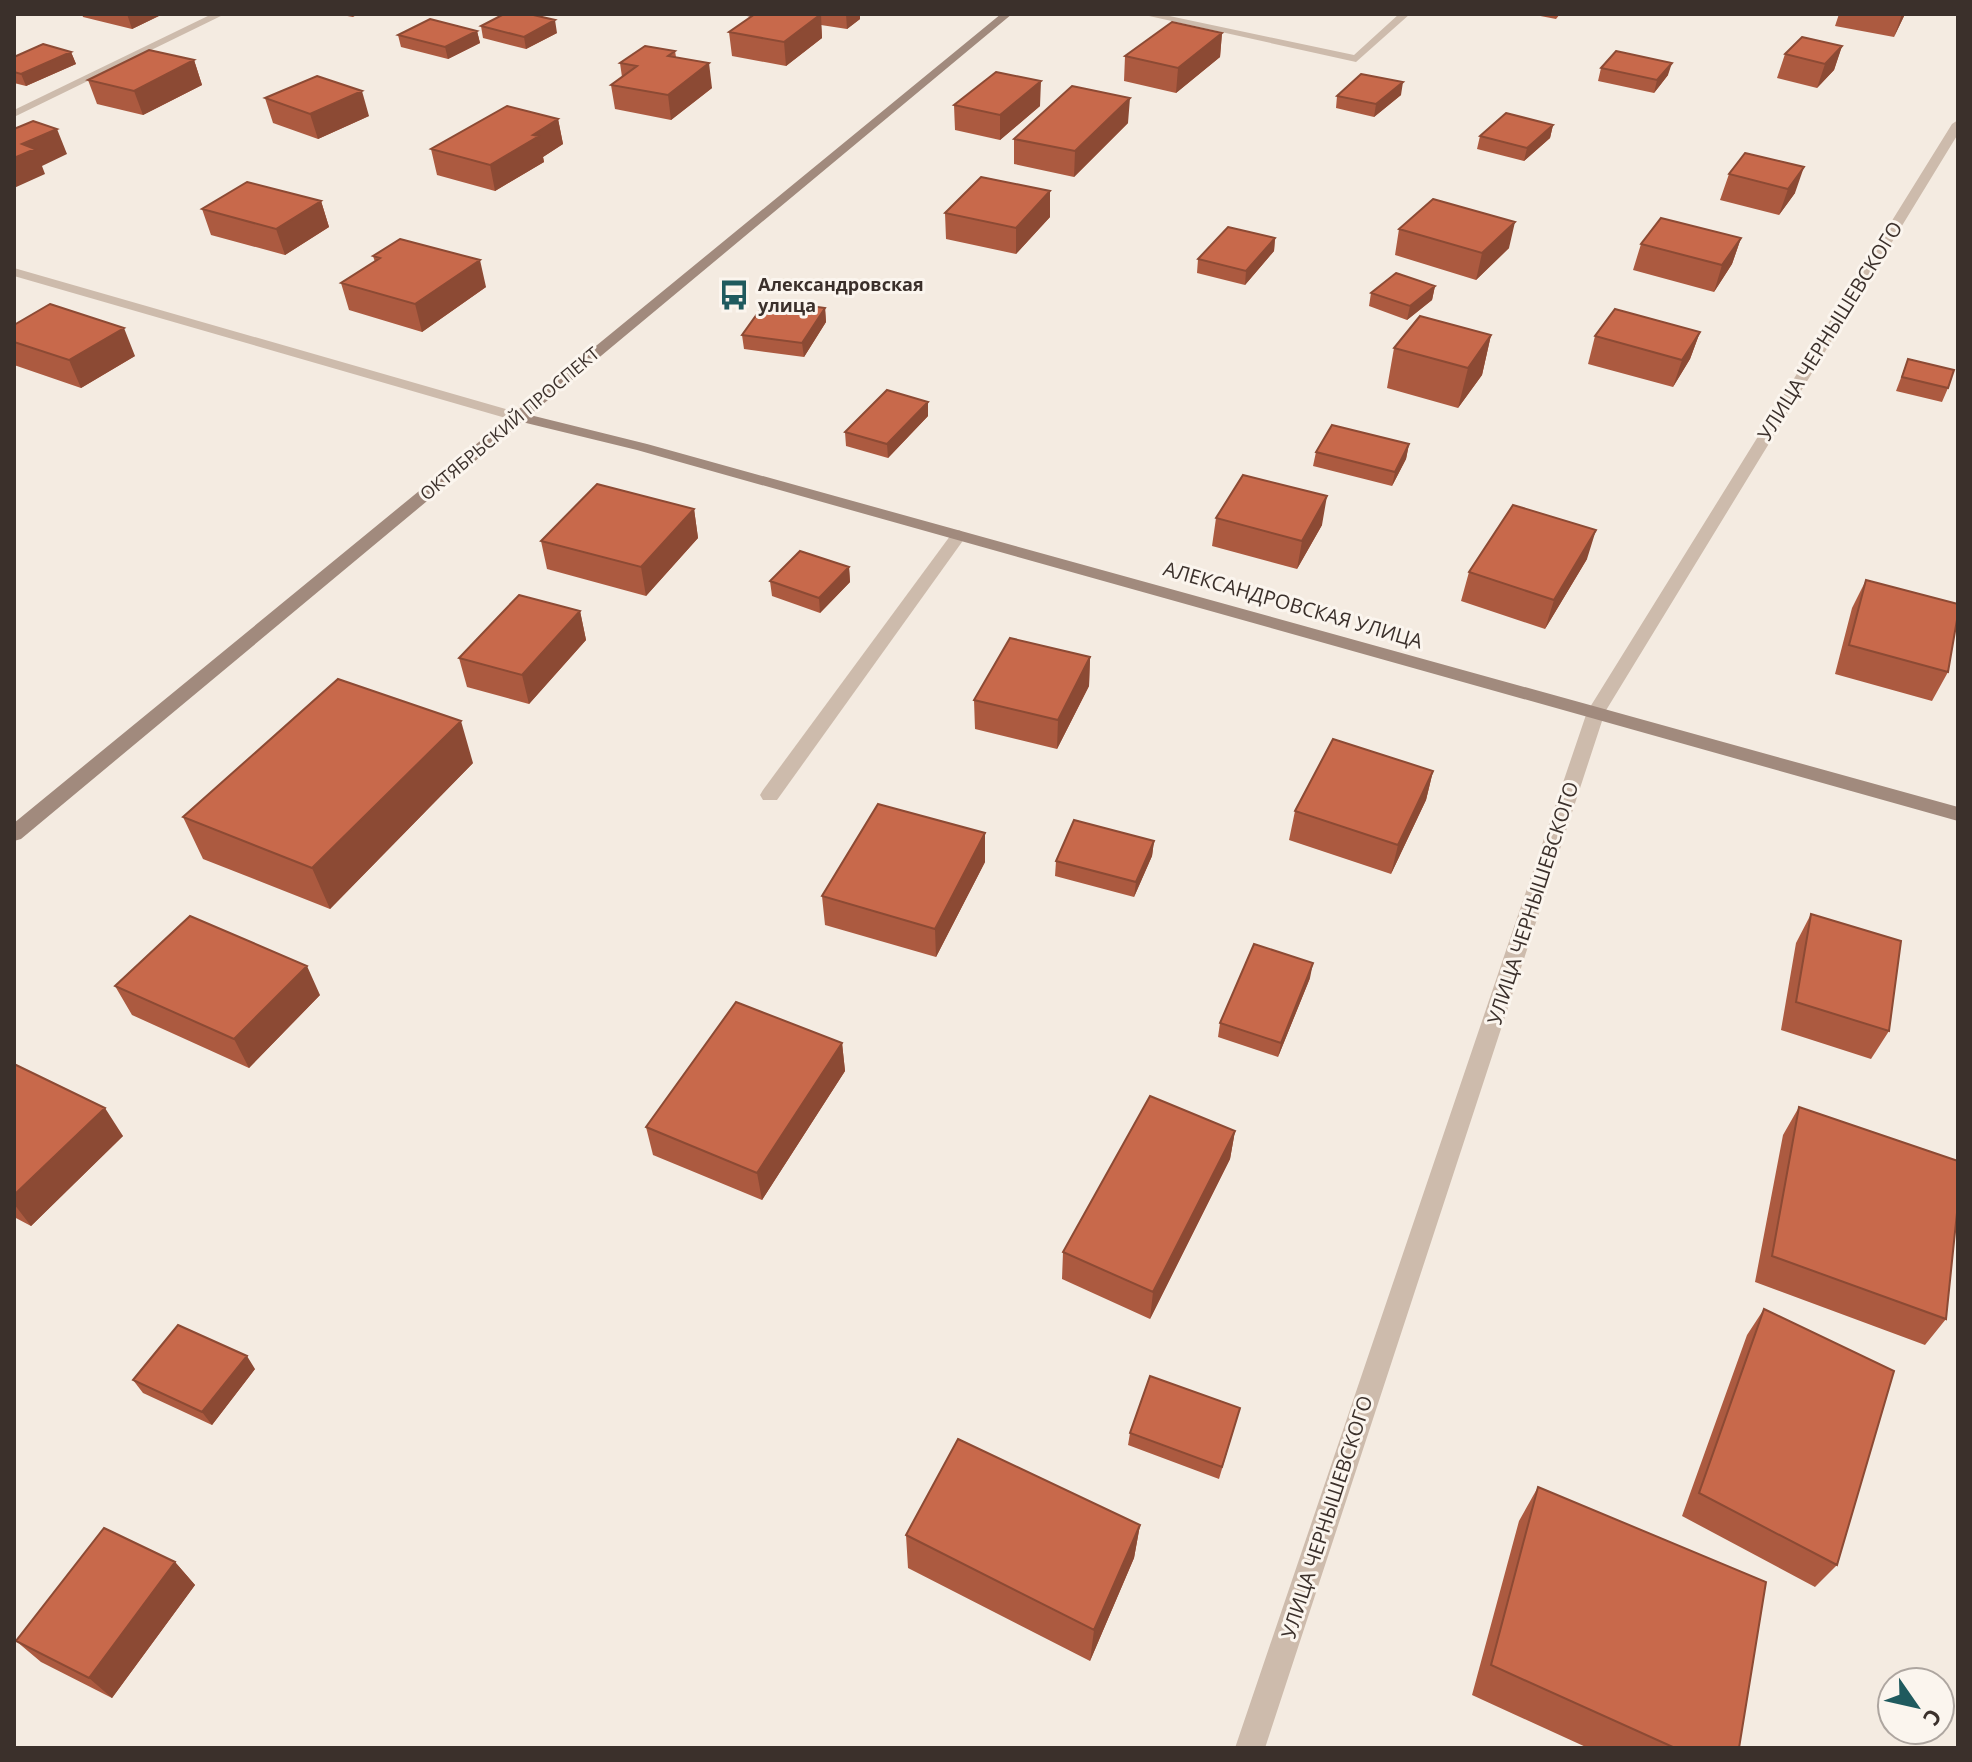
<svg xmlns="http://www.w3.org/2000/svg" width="1972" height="1762" viewBox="0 0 1972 1762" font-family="'Open Sans',sans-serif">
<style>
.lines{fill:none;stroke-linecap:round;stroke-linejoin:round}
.lane{fill:#cdbbac;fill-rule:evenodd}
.street{fill:#cdbbac;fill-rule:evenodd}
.secondary{fill:#a18a7d;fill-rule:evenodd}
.wall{fill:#ac5a40}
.shaded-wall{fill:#8c4a34}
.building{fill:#c8694b;stroke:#8c4a34;stroke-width:2}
.labels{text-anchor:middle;stroke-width:6;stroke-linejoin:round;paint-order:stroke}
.far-poi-label{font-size:18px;font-weight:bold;fill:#3b302b;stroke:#fbf5ee;text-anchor:start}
.far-street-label{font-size:18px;fill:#3b302b;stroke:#fbf5ee}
.street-label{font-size:20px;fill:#3b302b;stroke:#fbf5ee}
</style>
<rect width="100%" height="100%" fill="#f4ebe1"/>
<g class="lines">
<path class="lane" d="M959 530 967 535 777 800H763L760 795 763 790 953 532Z"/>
<path class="street" d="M212 14H225L14 117V110Z
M1140 14H1160L1354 55 1399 14H1410L1356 62Z
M1958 120V134L1605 712 1265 1748H1235L1587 712 1952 124Z
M14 268 523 414 525 417 523 420H513L14 276Z"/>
<path class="secondary" d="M1001 14H1012L530 415 647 444 1958 807V821L637 450 522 422 21 839 14 841V823Z"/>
</g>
<path class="wall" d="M82 14H163L132 29 83 17Z
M336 14H358L353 17Z
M739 14H860V19L847 29 821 25 822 38 786 66 732 56 729 32 751 17Z
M1530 14H1560L1556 19Z
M1839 14H1905L1894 37 1835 26Z
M481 26 557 33 526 49 483 38Z
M477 31 480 43 448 59 401 47 398 35Z
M1222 33 1220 57 1176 93 1124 81 1125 56Z
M1842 46 1834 70 1817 88 1777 78 1785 54Z
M675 51 676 57 712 88 671 120 615 109 611 85 622 77 620 63Z
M71 52 76 64 26 86 14 83V57Z
M194 60 202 85 143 115 97 104 88 80Z
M1601 68 1668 75 1654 93 1598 81Z
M1401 95 1374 117 1336 108 1337 96Z
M265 98 369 116 318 139 273 123Z
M954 105 1040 106 1000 140 955 130Z
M558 119 563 144 543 157 544 162 495 191 437 175 431 149Z
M1128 123 1074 177 1014 164V139Z
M1553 125 1550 138 1524 161 1477 149 1480 136Z
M1745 153 1795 193 1779 215 1720 200 1729 174Z
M1050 191V217L1016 254 946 239 945 213Z
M321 201 329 227 285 255 211 235 202 209Z
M1399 229 1509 248 1476 280 1395 255Z
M1275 238 1274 251 1245 285 1197 273 1198 259Z
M1741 238 1732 264 1714 292 1633 270 1641 244Z
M373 256 486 287 422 332 349 310 341 283 375 262Z
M1435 286 1432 300 1407 320 1369 306 1371 293Z
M825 308 826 322 804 357 744 349 742 335Z
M14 325 135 356 81 388 14 365Z
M1700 332 1690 359 1673 387 1588 364 1595 336Z
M1491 335 1482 375 1458 408 1387 388 1394 348Z
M1908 359 1948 388 1942 402 1896 391Z
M928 416 888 458 846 446 845 432Z
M1409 444 1406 459 1392 486 1313 466 1316 452Z
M694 509 698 538 646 596 547 569 541 541Z
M1216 518 1322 525 1297 569 1212 546Z
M1587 559 1545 629 1461 601 1469 572Z
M849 567 850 582 820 613 772 596 770 581Z
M1866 580 1948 672 1932 701 1835 674 1852 608Z
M580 611 586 640 529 704 467 687 459 658Z
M1090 657 1089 686 1057 749 975 729 974 700Z
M473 763 330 909 203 859 183 817Z
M1433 771 1426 800 1391 874 1289 840 1295 811Z
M1154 841 1152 856 1134 897 1055 876 1056 861Z
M985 862 936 957 825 925 822 896Z
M1811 914 1889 1031 1871 1059 1781 1030 1796 943Z
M1310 978 1278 1057 1218 1037 1220 1023Z
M115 986 320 995 249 1068 132 1015Z
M842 1043 845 1071 762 1200 653 1155 646 1127Z
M14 1064 123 1136 31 1226 14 1217Z
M1799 1107 1946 1319 1925 1345 1755 1282 1783 1135Z
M1235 1131 1230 1159 1150 1319 1062 1279 1063 1252Z
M1764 1309 1837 1565 1815 1587 1682 1516 1747 1335Z
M255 1369 212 1425 143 1393 133 1380Z
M1240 1408 1219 1479 1128 1445 1130 1433Z
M1538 1487 1739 1748H1588L1472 1695 1519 1521Z
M1140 1525 1134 1558 1090 1661 908 1568 906 1535Z
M175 1562 195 1585 112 1698 41 1662 16 1641Z"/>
<path class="shaded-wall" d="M127 14H163L132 29Z
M821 14 822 38 786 66 784 42Z
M846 14H860V19L847 29Z
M1902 14H1905L1894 37Z
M555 20 557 33 526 49 524 37Z
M477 31 480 43 448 59 445 47Z
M1222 33 1220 57 1176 93 1178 68Z
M1842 46 1834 70 1817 88 1825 64Z
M71 52 76 64 26 86 21 74Z
M194 60 202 85 143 115 134 91Z
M709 63 712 88 671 120 668 95Z
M1672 63 1668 75 1654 93 1657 80Z
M1041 81 1040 106 1000 140V115Z
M1403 82 1401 95 1374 117 1376 104Z
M362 91 369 116 318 139 310 114Z
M1130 98 1128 123 1074 177 1075 151Z
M558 119 563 144 543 157 544 162 495 191 490 165 533 135Z
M1553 125 1550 138 1524 161 1527 148Z
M57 129 67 154 42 166 45 174 14 188V158L22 144Z
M1804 167 1795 193 1779 215 1788 189Z
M1050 191V217L1016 254V228Z
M321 201 329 227 285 255 276 229Z
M1515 222 1509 248 1476 280 1482 253Z
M1275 238 1274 251 1245 285 1246 271Z
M1741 238 1732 264 1714 292 1722 265Z
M480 260 486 287 422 332 415 304Z
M1435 286 1432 300 1407 320 1410 306Z
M825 308 826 322 804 357 802 343Z
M124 328 135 356 81 388 69 360Z
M1700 332 1690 359 1673 387 1682 360Z
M1491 335 1482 375 1458 408 1468 368Z
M928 402V416L888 458 887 444Z
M1409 444 1406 459 1392 486 1395 472Z
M1327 496 1322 525 1297 569 1302 541Z
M694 509 698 538 646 596 641 567Z
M1596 530 1587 559 1545 629 1554 600Z
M849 567 850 582 820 613 819 598Z
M580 611 586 640 529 704 522 675Z
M1090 657 1089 686 1057 749 1058 720Z
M461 721 473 763 330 909 312 868Z
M1433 771 1426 800 1391 874 1398 845Z
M985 833V862L936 957 935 929Z
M1154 841 1152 856 1134 897 1136 882Z
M1313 963 1310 978 1278 1057 1281 1043Z
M307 966 320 995 249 1068 234 1039Z
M842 1043 845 1071 762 1200 757 1173Z
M105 1108 123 1136 31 1226 14 1204V1195Z
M1235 1131 1230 1159 1150 1319 1153 1292Z
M247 1356 255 1369 212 1425 202 1412Z
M1140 1525 1134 1558 1090 1661 1094 1630Z
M175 1562 195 1585 112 1698 89 1678Z"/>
<path class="building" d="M504 14H529L555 20 524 37 481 26Z
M755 14H821L784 42 729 32Z
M430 19 477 31 445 47 398 35Z
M1172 22 1222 33 1178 68 1125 56Z
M1802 37 1842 46 1825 64 1785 54Z
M43 44 71 52 21 74 14 72V57Z
M645 46 675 51 668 56 709 63 668 95 611 85 637 66 620 63Z
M149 50 194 60 134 91 88 80Z
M1616 51 1672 63 1657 80 1601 68Z
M996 72 1041 81 1000 115 954 105Z
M1361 74 1403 82 1376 104 1337 96Z
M317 76 362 91 310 114 265 98Z
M1072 86 1130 98 1075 151 1014 139Z
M507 106 558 119 533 135 539 136 490 165 431 149Z
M1506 113 1553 125 1527 148 1480 136Z
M33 121 57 129 22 144 35 149 14 158V129Z
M1745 153 1804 167 1788 189 1729 174Z
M981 177 1050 191 1016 228 945 213Z
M247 182 321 201 276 229 202 209Z
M1433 199 1515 222 1482 253 1399 229Z
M1661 218 1741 238 1722 265 1641 244Z
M1228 227 1275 238 1246 271 1198 259Z
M400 239 480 260 415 304 341 283 380 258 373 256Z
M1396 273 1435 286 1410 306 1371 293Z
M767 300 825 308 802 343 742 335Z
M50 304 124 328 69 360 14 342V325Z
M1615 309 1700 332 1682 360 1595 336Z
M1420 316 1491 335 1468 368 1394 348Z
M1908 359 1954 370 1948 388 1902 377Z
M887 390 928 402 887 444 845 432Z
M1332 425 1409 444 1395 472 1316 452Z
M1243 475 1327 496 1302 541 1216 518Z
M597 484 694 509 641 567 541 541Z
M1513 505 1596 530 1554 600 1469 572Z
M800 551 849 567 819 598 770 581Z
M1866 580 1958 604V614L1948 672 1849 645Z
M519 595 580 611 522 675 459 658Z
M1010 638 1090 657 1058 720 974 700Z
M338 679 461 721 312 868 183 817Z
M1333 739 1433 771 1398 845 1295 811Z
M878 804 985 833 935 929 822 896Z
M1074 820 1154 841 1136 882 1056 861Z
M1811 914 1901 941 1889 1031 1796 1002Z
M190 916 307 966 234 1039 115 986Z
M1254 944 1313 963 1281 1043 1220 1023Z
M736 1002 842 1043 757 1173 646 1127Z
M14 1064 105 1108 14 1195Z
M1150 1096 1235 1131 1153 1292 1063 1252Z
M1799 1107 1958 1161V1203L1946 1319 1772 1256Z
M1764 1309 1894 1371 1837 1565 1699 1493Z
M178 1325 247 1356 202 1412 133 1380Z
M1150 1376 1240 1408 1222 1467 1130 1433Z
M958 1439 1140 1525 1094 1630 906 1535Z
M1538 1487 1766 1582 1739 1748H1675L1491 1665Z
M104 1528 175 1562 89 1678 16 1641Z"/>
<defs>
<g id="bus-bare" transform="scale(2.4)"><path d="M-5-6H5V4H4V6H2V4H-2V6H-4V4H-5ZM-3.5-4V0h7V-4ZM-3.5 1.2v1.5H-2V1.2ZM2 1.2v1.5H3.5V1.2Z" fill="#1f5a5e" stroke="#fbf5ee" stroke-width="2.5" paint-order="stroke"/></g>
</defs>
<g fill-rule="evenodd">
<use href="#bus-bare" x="734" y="295"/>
</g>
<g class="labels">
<g class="far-poi-label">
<text x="758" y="291">Александровская<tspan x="758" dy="21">улица</tspan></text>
</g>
<g class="far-street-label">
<text transform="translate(510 424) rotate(-40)" y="6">ОКТЯБРЬСКИЙ ПРОСПЕКТ</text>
</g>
<g class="street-label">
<text transform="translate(1830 331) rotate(-58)" y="7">УЛИЦА ЧЕРНЫШЕВСКОГО</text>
<text transform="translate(1293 605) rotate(16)" y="7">АЛЕКСАНДРОВСКАЯ УЛИЦА</text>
<text transform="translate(1533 903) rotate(-72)" y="7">УЛИЦА ЧЕРНЫШЕВСКОГО</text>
<text transform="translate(1327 1517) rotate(-72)" y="7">УЛИЦА ЧЕРНЫШЕВСКОГО</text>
</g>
</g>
<rect width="1972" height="1762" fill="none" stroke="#3b302b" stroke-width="32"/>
<g transform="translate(1916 1706) rotate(124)"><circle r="38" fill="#fbf5ee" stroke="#aea6a0" stroke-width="2"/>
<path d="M0-6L14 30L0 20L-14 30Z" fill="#1f5a5e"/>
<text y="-12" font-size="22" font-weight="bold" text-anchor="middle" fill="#3b302b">С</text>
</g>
</svg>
